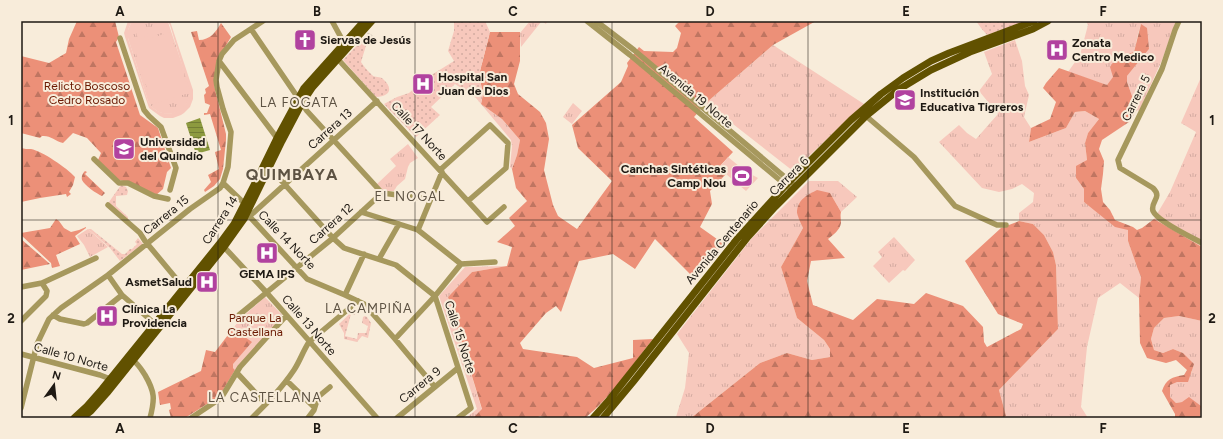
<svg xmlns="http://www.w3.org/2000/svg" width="1223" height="439" viewBox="0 0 1223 439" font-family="Figtree,sans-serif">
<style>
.grass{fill:url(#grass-tufts)}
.forest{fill:url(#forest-firs)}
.garden{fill:url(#garden-dots)}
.pitch{fill:#f7c8bc}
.water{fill:url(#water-rules)}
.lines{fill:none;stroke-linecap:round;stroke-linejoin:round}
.minor-tunnel{stroke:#d7ccbc;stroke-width:5.5;stroke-dasharray:5.5 3;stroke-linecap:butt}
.minor{stroke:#a6985d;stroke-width:5.5}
.major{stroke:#615100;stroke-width:7}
.grid{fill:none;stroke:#1e1913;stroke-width:1;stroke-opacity:0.55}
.labels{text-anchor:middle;stroke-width:4;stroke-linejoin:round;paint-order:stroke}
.poi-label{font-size:12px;font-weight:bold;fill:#1e1913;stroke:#f8ecda;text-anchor:start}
.park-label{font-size:12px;fill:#6b1a03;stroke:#f8ecda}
.street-label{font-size:12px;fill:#1e1913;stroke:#f8ecda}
.neighbourhood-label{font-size:13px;letter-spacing:1px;fill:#5d5243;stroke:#f8ecda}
.district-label{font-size:16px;font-weight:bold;letter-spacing:1px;fill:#5d5243;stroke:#f8ecda}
.neatline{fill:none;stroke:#1e1913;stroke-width:1.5}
.grid-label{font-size:13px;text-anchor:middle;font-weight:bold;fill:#1e1913}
</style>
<defs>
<pattern id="grass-tufts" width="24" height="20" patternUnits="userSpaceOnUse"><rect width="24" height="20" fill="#f7c8bc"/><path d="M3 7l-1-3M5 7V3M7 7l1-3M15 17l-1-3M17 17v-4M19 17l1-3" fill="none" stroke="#d3aba1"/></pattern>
<pattern id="forest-firs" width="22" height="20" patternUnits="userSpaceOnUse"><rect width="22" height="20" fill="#ec9078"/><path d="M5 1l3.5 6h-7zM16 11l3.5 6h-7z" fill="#bf7561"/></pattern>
<pattern id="garden-dots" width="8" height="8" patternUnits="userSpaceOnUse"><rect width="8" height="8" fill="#f7c8bc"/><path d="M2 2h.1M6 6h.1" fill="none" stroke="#d3aba1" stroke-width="1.8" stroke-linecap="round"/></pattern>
<pattern id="water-rules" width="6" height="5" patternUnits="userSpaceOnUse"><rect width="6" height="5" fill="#8d9a3f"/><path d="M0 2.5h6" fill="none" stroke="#737d34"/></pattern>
</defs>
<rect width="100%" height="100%" fill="#f8ecda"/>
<path class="grass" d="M132 21 168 22 190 88C193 114 160 124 148 101L128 38V30Z
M530 21H547L546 24 542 21 541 22 521 47 520 33Z
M1086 21H1176L1162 60 1139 111 1137 110 1127 82V76L1149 49 1141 24 1138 34 1134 52 1107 85 1068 72 1080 55 1088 25Z
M1015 40 1022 61 1025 86 1029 95 1024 117 1031 128 1029 142 1066 128 1075 112 1085 111 1099 119 1088 133 1085 143 1087 160 1076 178 1084 189V202L1128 230V241L1137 267 1141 277 1139 298 1120 283 1098 298 1087 347 1081 407 1088 418H1000L1006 416 999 390 1058 329 1056 265 1053 252 1044 235 1033 224 1019 221V213L1033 202 1034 193 1022 184 1012 189 999 192 982 188 939 142 959 125 967 133 976 139 998 114 979 91 992 74 984 52Z
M773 45 864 104 793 171 706 103Z
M1202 75V247L1154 219 1170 192 1196 132 1181 123Z
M573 103 582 111 572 124 563 117Z
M481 104 502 119 520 140 517 155 512 169 510 167 512 146 511 140Z
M408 144 418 158 410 163 408 167 405 179 397 186 394 191H384L377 184 396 166 390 159Z
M809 181H838L857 197 841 212 830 193 797 213 803 228 781 267 797 318 824 340 830 349V357L812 360 787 353 760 363 691 418H678L676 417 685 388 689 353 677 334 752 238Z
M88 229 108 247 90 257 84 245 77 236Z
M894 237 915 260 905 271 903 270 889 283 873 266 882 257 878 252Z
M507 266 472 272 448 297 482 410 473 418H466L477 409 439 296 465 267Z
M265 297 282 315V317L235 370 233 368V365L231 331 241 318Z
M1179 316 1202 321V418H1200L1201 406 1182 402 1176 403 1170 397V385L1192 372 1183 353 1173 349 1163 353 1154 350 1151 339 1154 328 1164 318Z"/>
<path class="forest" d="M77 21H115L119 37 116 42 140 115 158 128 171 168 167 172 163 189 155 196 128 182 119 180 98 160 101 153 87 138 73 133 63 143C55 141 50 135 42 136L40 138 21 133V56L49 63 66 53 69 39Z
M680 21H696L698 22 700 21H816L773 45 706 103 694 117 733 152 719 167 726 174 710 191 712 204 700 227 724 244 693 277 655 239 635 269 613 254 579 261 561 312 556 306 546 313 520 343 523 349 577 357 594 368 633 358V340L653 339C631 366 612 396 585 418H550L540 416 536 418H473L482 409 448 297 472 272 507 266 512 247 497 242 515 226 509 218 527 201 516 188 512 169 517 155 520 140 502 119 481 104 483 94 479 75 490 32H520V61L514 84 518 94 540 112 546 123 549 139 544 170 553 205 558 216 577 229 612 181 578 148 572 125 621 82 628 66 627 63 639 47 644 51 673 52 677 48 681 33 675 26Z
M221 23 231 37 219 57 215 75 214 85 226 134V140L223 169 220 179 214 186 205 192 204 190 211 182 208 175 219 169 215 152 221 150 210 114 204 115V113H207L210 105 205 103 204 95 206 93 205 89 209 86 191 32 197 31 199 40C210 40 216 32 221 23Z
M1141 24 1147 28 1149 49 1127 76V82L1137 110 1129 122 1102 140 1099 149 1104 161 1103 174 1101 189 1103 202 1110 210 1115 220 1133 227 1137 230 1142 228 1154 219 1202 247V321L1179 316 1164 318 1154 328 1151 339 1154 350 1163 353 1173 349 1183 353 1194 364 1188 382H1177L1170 385V397L1176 403 1182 402 1189 397 1201 406 1200 418H1175V414L1162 391C1166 379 1172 377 1184 375L1187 370 1176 360 1166 363 1147 358 1140 343 1139 298 1141 277 1137 267 1128 241V230L1115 227 1084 202V189L1076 178V166L1087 160 1085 143 1088 133 1099 119 1085 111 1075 112 1066 128 1029 142 1031 128 1050 119 1056 102 1043 88 1046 83 1059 68 1107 85 1113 77 1110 67 1116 58 1134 52Z
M21 148C24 149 28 149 31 149 42 151 67 168 75 177L73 185 69 192 71 194 67 197 66 194 40 198 21 202Z
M85 171 87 172 85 174 105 193 102 196C97 194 84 185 82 180 81 176 83 173 85 171Z
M817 190 830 193 841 212C840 216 841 219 841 223 840 230 833 235 828 239L845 258 811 261 807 281 813 305 853 320 877 299 914 304 926 293 963 306 983 327 984 342 987 347 1021 329 1023 324 998 314 965 261 1001 228 1019 221 1033 224 1044 235 1053 252 1056 265 1058 329 999 390 1006 416 1000 418H691L760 363 787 353 812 360 830 357V349L824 340 797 318 781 267 803 228C801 224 798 217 797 213 797 200 807 195 817 190Z
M56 219 59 221 64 228 71 232 79 230 86 227V228L75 236 80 244 56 255 60 266 52 268 51 263 21 235V233L50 228Z
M21 239 50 264 21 270Z
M231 331 242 335 252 342 233 364V368L235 370 223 390 215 399 185 418H171L169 410 171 409 170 403 160 405 158 392 201 371 206 350 215 352Z"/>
<path class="garden" d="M454 21H485L490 32 479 75 483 94 481 104 476 98 455 84 431 107 440 115 416 137 384 104 397 97 409 93 425 79 454 61 448 51 454 31Z
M976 21H1025L987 35 981 28Z
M366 36 368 37V39L361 62C364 67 368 71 372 75 375 78 380 76 383 79 393 88 391 96 376 97L343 60Z
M121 185 126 187 128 191 127 195 116 196V206L128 217V222L110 205 109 202Z
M88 229H91L122 254H125L130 249H132L137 244 135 242 138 238 143 244 120 261 110 248Z
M354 310 355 315 351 314 345 336 357 339 358 333H366L368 326 362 323 363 317 365 316 367 317 371 323 368 338 362 336 357 342 344 339V333L339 324C345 319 348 314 354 310Z"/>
<path class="pitch" d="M128 21H132L128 30V38L148 101C159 122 188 115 190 92L170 25 167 21H170L193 90V99L190 107 184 113 181 115 173 118H164L160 116 149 108 125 37 124 33Z
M137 21H144L148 36 138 39 133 22Z
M170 32 189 93 152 104 133 44Z
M728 157 745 171 758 178 746 191 719 168Z
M264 306 274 311 265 328 255 323Z"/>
<path class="water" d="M200 118 210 150 196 154 186 123Z"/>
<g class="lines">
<path class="minor-tunnel" d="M359 31 372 38"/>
<path class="minor" d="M332 21 344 43
M587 21 630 55 788 187
M596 21 634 50 792 183
M1179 21 1175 30 1162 69 1118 160 1120 168 1153 188C1163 198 1150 201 1153 211 1157 221 1191 237 1202 243
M251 29 307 111 382 193 430 199
M120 38 144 110 149 116 161 127 176 168 170 190
M335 56 487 222 504 207
M219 61 277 138
M866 116 914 157 955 206 997 225H1006
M94 159 119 183H128L154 196 168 199
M269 167 333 238 344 248 396 265 435 296 471 408 458 418
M440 170 490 125 508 143 506 168 468 201
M223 183 245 204
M108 205 140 233 145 241 184 288
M361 212 418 230 461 264
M249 216 307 279 345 295 364 304 395 339 435 387
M246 218 252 214 377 101
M418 230 442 172
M224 247 267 293 377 418
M379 259 399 224
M461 264 495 262
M108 275 122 295 155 324
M21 287 42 283 96 258
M345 295 364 254
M53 315 60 319 84 324 87 323 122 295
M239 315 333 238 382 193
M21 321 46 296 47 291 42 283
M395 339 435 296 461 264
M21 354 100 375 113 380
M133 360C139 365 141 369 145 375 155 392 155 399 150 418
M237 373 266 404
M287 381 314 407
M21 408 37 344 49 319 61 308 108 275 190 209 220 188 223 183 228 167 231 132 223 109 217 87 216 80 219 61 222 54 234 40 263 21
M191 418 221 398 223 395 240 367 286 316
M252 418C267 403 282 388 294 370 300 361 303 351 309 342L358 301
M308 418 314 410 318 397 330 387
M397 418 458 368"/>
<path class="major" d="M74 418 87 406 102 389 220 243 234 224 257 179 277 138 304 88 364 21
M82 418 91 411 107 393 224 247 244 219 282 141 302 103 312 88 372 21
M593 418 609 400 737 239 786 185 851 120 881 94 903 78 931 61 949 53 1034 21
M603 418 633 382 747 238 775 207 866 116 898 90 931 70 970 52 1033 29 1048 21"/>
</g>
<path class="grid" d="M218 21V418M415 21V418M612 21V418M808 21V418M1004 21V418M21 220H1202"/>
<defs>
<g id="church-square" transform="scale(1.15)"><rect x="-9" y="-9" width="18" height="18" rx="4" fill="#b1429f" stroke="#f8ecda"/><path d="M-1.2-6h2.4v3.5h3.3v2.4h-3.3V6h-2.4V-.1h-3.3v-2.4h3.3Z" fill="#fff"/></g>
<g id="hospital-square" transform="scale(1.15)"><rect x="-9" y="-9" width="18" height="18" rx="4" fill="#b1429f" stroke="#f8ecda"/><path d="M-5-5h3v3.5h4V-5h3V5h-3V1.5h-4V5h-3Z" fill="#fff"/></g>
<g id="school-square" transform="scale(1.15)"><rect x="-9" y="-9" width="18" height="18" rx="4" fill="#b1429f" stroke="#f8ecda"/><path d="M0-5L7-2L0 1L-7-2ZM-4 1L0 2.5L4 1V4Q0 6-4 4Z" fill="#fff"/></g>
<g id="university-square" transform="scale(1.15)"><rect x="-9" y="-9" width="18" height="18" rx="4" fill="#b1429f" stroke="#f8ecda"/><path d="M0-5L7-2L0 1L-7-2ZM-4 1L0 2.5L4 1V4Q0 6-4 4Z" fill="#fff"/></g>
<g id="stadium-square" transform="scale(1.15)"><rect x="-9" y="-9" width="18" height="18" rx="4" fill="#b1429f" stroke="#f8ecda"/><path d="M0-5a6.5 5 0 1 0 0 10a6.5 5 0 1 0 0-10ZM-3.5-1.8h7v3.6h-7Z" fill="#fff"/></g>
</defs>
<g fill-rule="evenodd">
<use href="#church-square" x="305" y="40"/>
<use href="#hospital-square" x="1057" y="50"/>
<use href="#hospital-square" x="423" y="84"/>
<use href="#school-square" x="905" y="100"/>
<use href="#university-square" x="124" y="149"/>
<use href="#stadium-square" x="742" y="176"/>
<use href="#hospital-square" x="267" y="253"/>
<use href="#hospital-square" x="207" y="282"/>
<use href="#hospital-square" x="107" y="316"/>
</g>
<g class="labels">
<g class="poi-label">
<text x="320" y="44">Siervas de Jesús</text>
<text x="1072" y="47">Zonata<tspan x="1072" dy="14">Centro Medico</tspan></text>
<text x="438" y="81">Hospital San<tspan x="438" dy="14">Juan de Dios</tspan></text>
<text x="920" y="97">Institución<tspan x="920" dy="14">Educativa Tigreros</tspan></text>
<text x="140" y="146">Universidad<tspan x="140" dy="14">del Quindío</tspan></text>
<text x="726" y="173" text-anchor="end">Canchas Sintéticas<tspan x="726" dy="14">Camp Nou</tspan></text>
<text x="267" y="278" text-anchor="middle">GEMA IPS</text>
<text x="192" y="286" text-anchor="end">AsmetSalud</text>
<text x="122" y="313">Clínica La<tspan x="122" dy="14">Providencia</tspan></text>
</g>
<g class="park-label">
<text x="87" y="90">Relicto Boscoso<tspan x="87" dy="14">Cedro Rosado</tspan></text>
<text x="255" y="322">Parque La<tspan x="255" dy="14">Castellana</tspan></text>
</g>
<g class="street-label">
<text transform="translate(696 96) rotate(40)" y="4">Avenida 19 Norte</text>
<text transform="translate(1136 98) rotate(-64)" y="4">Carrera 5</text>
<text transform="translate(330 129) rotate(-42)" y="4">Carrera 13</text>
<text transform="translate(419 131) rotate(47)" y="4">Calle 17 Norte</text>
<text transform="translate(789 176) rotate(-45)" y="4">Carrera 6</text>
<text transform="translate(166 215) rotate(-39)" y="4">Carrera 15</text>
<text transform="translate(220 220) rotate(-57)" y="4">Carrera 14</text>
<text transform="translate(331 224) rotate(-42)" y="4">Carrera 12</text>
<text transform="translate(287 240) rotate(46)" y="4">Calle 14 Norte</text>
<text transform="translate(722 242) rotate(-50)" y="4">Avenida Centenario</text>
<text transform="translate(309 325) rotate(49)" y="4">Calle 13 Norte</text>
<text transform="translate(460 337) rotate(72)" y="4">Calle 15 Norte</text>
<text transform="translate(71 357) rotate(16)" y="4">Calle 10 Norte</text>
<text transform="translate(420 385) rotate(-39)" y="4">Carrera 9</text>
</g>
<g class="neighbourhood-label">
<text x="299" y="107">LA FOGATA</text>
<text x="410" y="201">EL NOGAL</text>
<text x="369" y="313">LA CAMPIÑA</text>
<text x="265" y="402">LA CASTELLANA</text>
</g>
<g class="district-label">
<text x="292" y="180">QUIMBAYA</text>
</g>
</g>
<rect width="1223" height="439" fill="none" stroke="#f8ecda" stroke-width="44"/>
<g transform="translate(54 385) rotate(15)" stroke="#f8ecda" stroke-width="3" paint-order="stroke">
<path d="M0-3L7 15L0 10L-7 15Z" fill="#1e1913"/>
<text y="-6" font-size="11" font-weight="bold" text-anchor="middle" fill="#1e1913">N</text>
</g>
<rect x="22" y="22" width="1179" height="395" class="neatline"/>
<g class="grid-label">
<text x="120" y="16">A</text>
<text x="317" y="16">B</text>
<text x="513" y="16">C</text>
<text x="710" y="16">D</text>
<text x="906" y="16">E</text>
<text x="1103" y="16">F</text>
<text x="11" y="125">1</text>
<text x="1212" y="125">1</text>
<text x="11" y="323">2</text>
<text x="1212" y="323">2</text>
<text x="120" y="433">A</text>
<text x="317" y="433">B</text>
<text x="513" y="433">C</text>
<text x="710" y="433">D</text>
<text x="906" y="433">E</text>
<text x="1103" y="433">F</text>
</g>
</svg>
